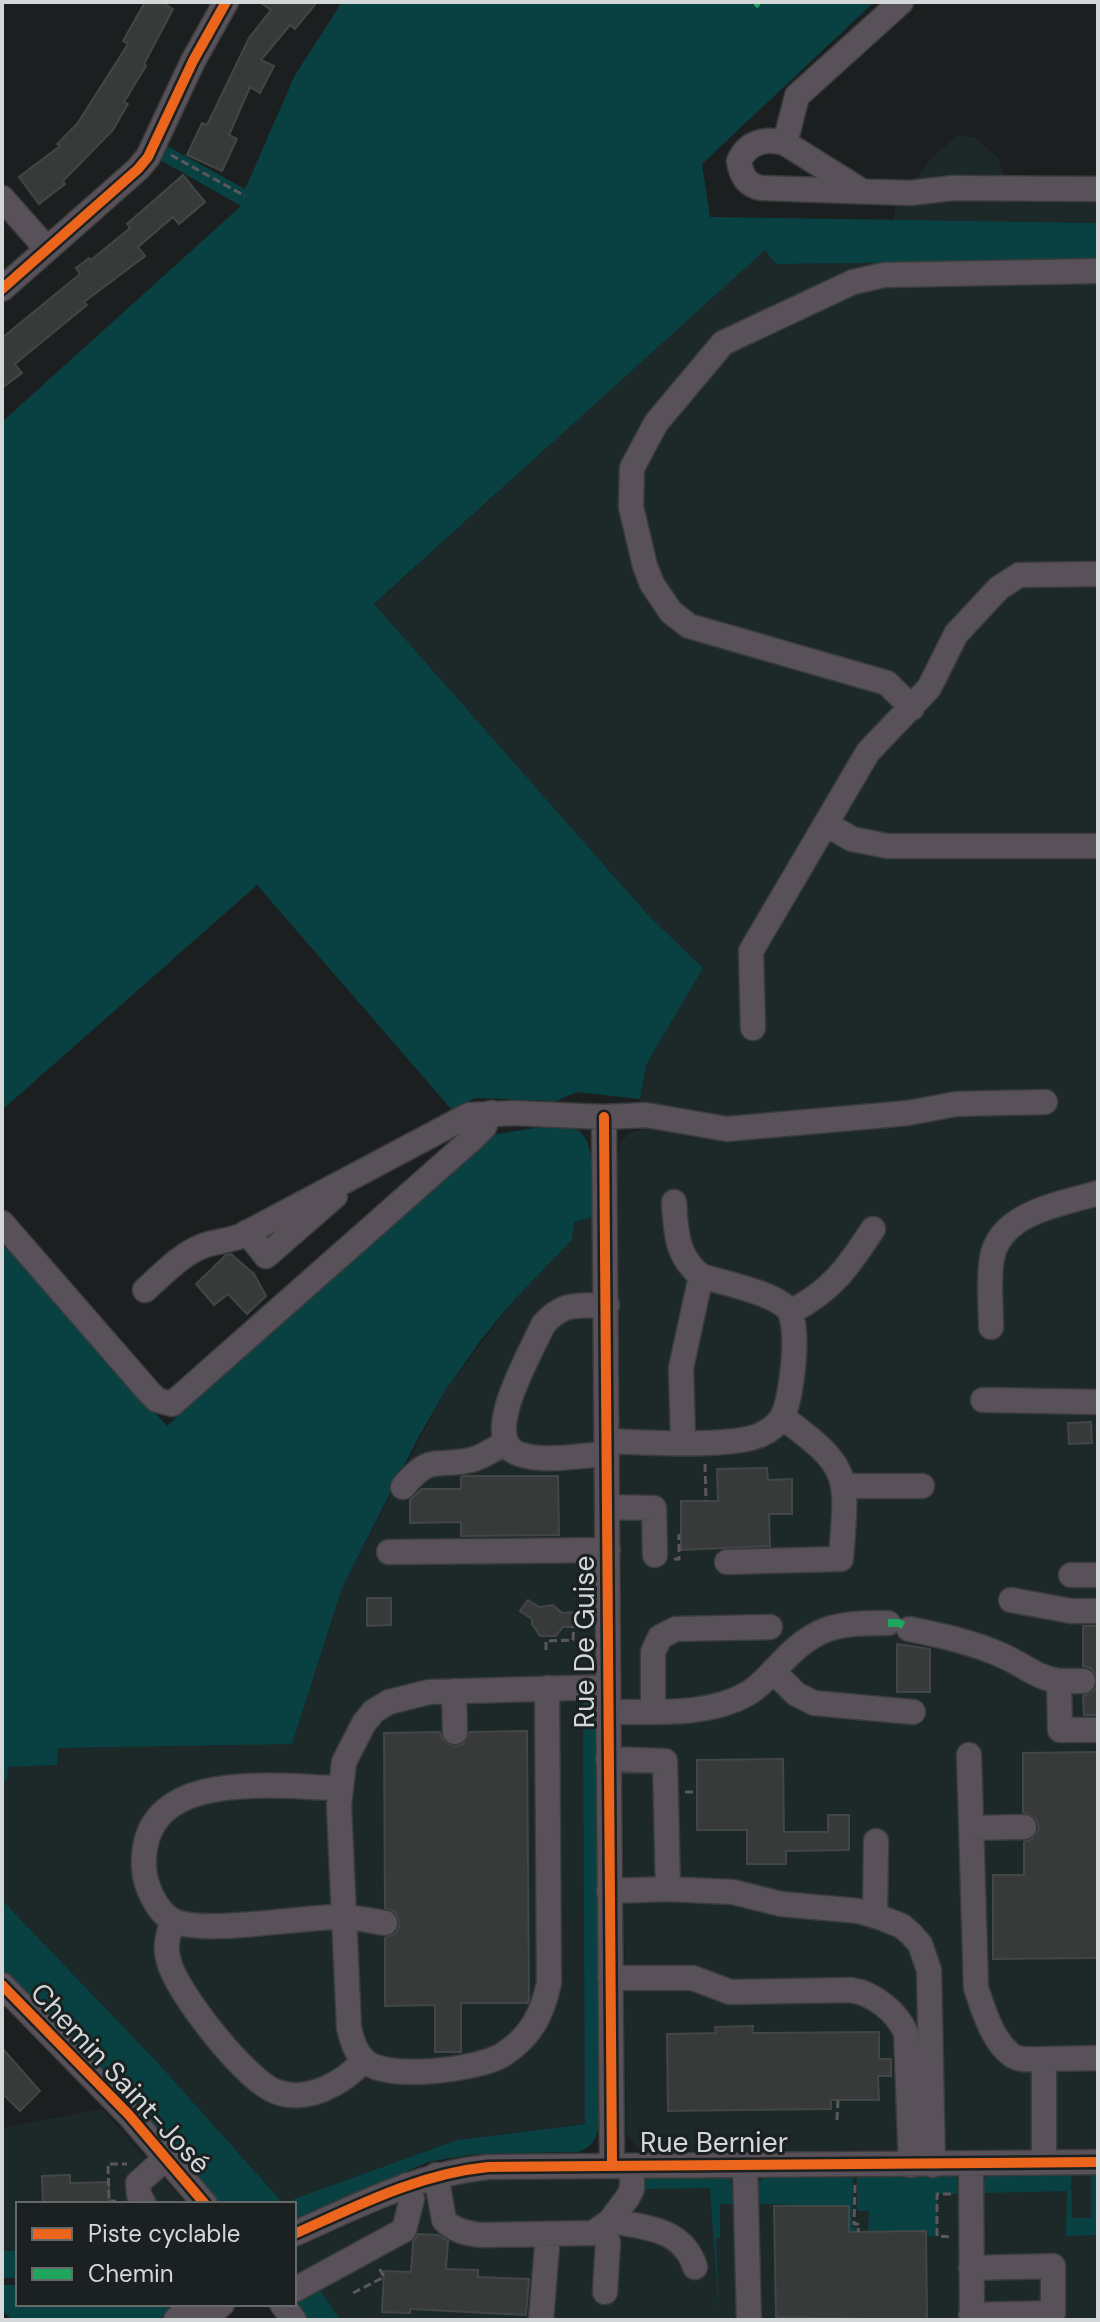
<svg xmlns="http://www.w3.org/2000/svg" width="1100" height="2322" viewBox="0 0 1100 2322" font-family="'DM Sans',sans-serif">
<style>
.built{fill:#1d2829}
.green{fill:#094143}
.building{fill:#383a3a;stroke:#434646;stroke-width:2}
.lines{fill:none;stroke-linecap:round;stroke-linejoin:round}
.minor-casing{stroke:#3a3c3c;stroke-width:27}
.path{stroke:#5b575b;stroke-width:3;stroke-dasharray:8 4;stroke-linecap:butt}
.minor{stroke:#59515a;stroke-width:24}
.quiet{stroke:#20a55d;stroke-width:8;stroke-dasharray:16 8;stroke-linecap:butt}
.cycleway-casing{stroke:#1b2020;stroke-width:15}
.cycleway{stroke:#eb651d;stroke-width:10}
.labels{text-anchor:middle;stroke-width:6;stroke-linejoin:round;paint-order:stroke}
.street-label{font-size:28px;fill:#d3d7d7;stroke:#1b2020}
</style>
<rect width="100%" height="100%" fill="#1c1f1f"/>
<path class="built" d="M957 136 975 137 998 158 1007 182 1098 181V223L894 220 897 183 919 176 933 156Z
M765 249 776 264 1098 260V2149L649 2152 639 2150 626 2133 618 1154 621 1143 628 1134 641 1129 640 1099 646 1065 703 968 649 916 374 605Z
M592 1217 599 2122 457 2140 283 2203 157 2062 2 1900V1786L7 1779V1767L57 1765 58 1748 292 1743 342 1588 445 1391 514 1300 572 1240 574 1222Z
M102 2109 186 2204H18V2251H2V2128Z
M1098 2175V2320H308L294 2302V2249L424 2192 462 2183 487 2180Z"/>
<path class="green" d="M342 2H874L702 164 710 217 1098 223V260L776 264 765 250 374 604 649 916 703 968 646 1065 640 1099 577 1092 556 1101 475 1098 452 1110 257 885 2 1110V422L241 206 160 160 167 146 245 189 295 75Z
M541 1127C552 1128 570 1126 579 1131 597 1143 592 1197 592 1217L574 1222 572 1240 514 1300 481 1340 445 1391 417 1440 342 1588 292 1744 58 1748 57 1765 8 1767 7 1779 2 1786V1247L12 1251 167 1426 462 1158 491 1135Z
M583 1699 596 1709 600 2115C598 2132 597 2145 579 2152L475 2154 428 2162 294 2220V2204H221L121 2092 2 1972V1900L157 2062 283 2203 457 2140 585 2124Z
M1071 2175 1072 2218H1091V2175H1098V2235L1066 2236 1067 2191 983 2193 984 2180 988 2176Z
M857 2177H955L959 2183V2194H937V2236L926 2237V2231L868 2232 869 2211H857Z
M730 2178 735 2204H720V2238H716L719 2315 710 2188 644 2189 647 2179Z
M763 2178H853L852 2227H855L856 2232H849V2206L757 2204V2184Z
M2 2251H18V2278H2Z
M2 2285H18V2304H175L159 2320H12L2 2310Z
M318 2287 340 2320H308L296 2305 299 2297Z"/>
<path class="building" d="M145 2H162L173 9 144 64 146 66 124 102 128 104 113 130 63 181 65 184 39 204 19 177 60 146 57 144 77 124 128 44 123 41Z
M260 2H317L295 29 290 25 261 60 274 66 260 93 250 87 229 135 237 139 222 171 187 155 202 123 207 125 249 38 271 10Z
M183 175 205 202 179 224 173 217 138 247 145 256 84 302 87 305 15 364 22 373 2 388V338L80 274 76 268 89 258 91 260 130 228 127 224Z
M231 1254 254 1274 266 1296 247 1314 228 1294 214 1305 196 1284 226 1255Z
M1091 1422 1092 1443 1069 1444 1068 1423Z
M767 1468 768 1480 792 1479V1514H769L770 1546 681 1550V1501H718L717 1469Z
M464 1476H558L559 1535 461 1536V1522L410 1523V1500L422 1489H461V1477Z
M367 1598H391V1625L367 1626Z
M528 1600 539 1607 553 1605 562 1613 574 1612V1627H563L556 1636H540L532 1624V1619L520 1611Z
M1083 1626H1098V1715H1084L1083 1696 1096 1689 1098 1680 1091 1668 1083 1666Z
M897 1644 930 1649V1692H897Z
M527 1731 529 2000 528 2003H461V2052H435V2005L385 2006V1938L396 1933 400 1925 395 1912 385 1908 384 1733 440 1732 443 1740 455 1747 463 1744 470 1732Z
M1098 1752V1958L993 1959V1875H1024V1842L1032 1839 1039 1828 1036 1819 1023 1812V1753Z
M783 1759 784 1832H828V1815H849V1850L786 1851V1864H747V1830H697V1760Z
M753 2026 752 2033 879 2032V2059H891V2076H878L879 2100H831V2109L668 2111 667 2034 716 2033 715 2027Z
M2 2048 40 2091 20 2111 2 2093Z
M70 2175V2183L109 2182V2204H43L42 2176Z
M774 2206H849V2232L926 2231 927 2320 776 2317Z
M418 2234 438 2235 448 2241 446 2269 478 2270V2277L529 2279 526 2315 410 2309V2313L382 2312 384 2271 411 2272 413 2242Z"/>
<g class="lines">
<g class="minor-casing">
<path id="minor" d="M785 143 797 96 901 2
M860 190 785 143C766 138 748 141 739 161 741 175 746 185 761 188L910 193 953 188 1098 189
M2 198 47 249
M2 289 138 169 148 157 193 61 226 2
M912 708 887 683 689 626 671 612 652 584 645 566 631 507 632 468 656 423 723 343 853 282 884 275 1098 271
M826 824 852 839 887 846H1098
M753 1028 751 951 868 752 929 688 956 634 999 588 1019 575 1098 574
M604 1117 612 2166
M2 1223 149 1392 157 1400 172 1404 473 1138 484 1127 491 1113
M247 1232 266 1256 335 1196
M145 1290C162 1275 181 1254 203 1246 215 1241 228 1241 241 1236L469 1115 514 1113 604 1117 646 1115 727 1129 908 1113 956 1104 1045 1102
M607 1305C578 1306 563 1301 543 1325 532 1351 478 1440 519 1454 545 1463 580 1455 607 1454
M790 1312C832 1291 848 1267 873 1229
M991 1327C991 1304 988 1280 992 1258 1000 1212 1062 1204 1098 1193
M983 1400 1098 1402
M607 1441C642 1442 731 1448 760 1435 770 1431 778 1424 783 1415 792 1398 801 1321 787 1308 771 1292 723 1283 701 1276 676 1256 676 1232 674 1202
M683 1442 681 1368 701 1276
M844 1486H922
M403 1487C431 1453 434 1468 471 1460 483 1457 494 1449 505 1443
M607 1507 654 1508 655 1555
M389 1552 608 1550
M727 1562 841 1559C847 1475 853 1469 782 1417
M1071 1575H1098
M1011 1600 1071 1611H1098
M909 1629C940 1635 972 1642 1001 1655 1021 1663 1036 1678 1059 1681
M773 1671 796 1694 814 1703 913 1712
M1083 1681H1059L1060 1730H1098
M547 1688 549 1983C542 2015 531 2036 504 2054 480 2070 387 2081 365 2061 355 2052 352 2040 349 2028L339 1805 344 1762 364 1723 374 1711 389 1702 429 1692 608 1687
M454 1691 455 1732
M608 1712C653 1711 706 1717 747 1694 761 1686 771 1673 783 1661 817 1625 839 1623 888 1623
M653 1712V1652L660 1637 676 1629 770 1627
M969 1755 976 1988C983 2009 993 2043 1013 2056 1022 2061 1034 2059 1044 2059
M608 1759 665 1761 668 1889 609 1891
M340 1788C274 1787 139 1766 144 1868 145 1885 156 1911 172 1920 202 1936 304 1916 342 1917 356 1917 371 1921 385 1923
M971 1828 1024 1827
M668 1889 733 1892 781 1904 859 1911 879 1917 902 1926 911 1934 920 1944 929 1970 933 2165
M875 1916 876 1841
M173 1921C168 1935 164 1947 169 1962 177 1993 247 2082 277 2092 308 2103 344 2083 364 2060
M610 1978H693L730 1992 851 1990C873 1993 897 2012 906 2033L911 2165
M2 1985 129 2115 205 2204
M1044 2163V2059L1098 2058
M971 2164 972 2320
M745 2166 749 2320
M436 2175 444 2220C454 2231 467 2233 480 2235L593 2233 610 2221 628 2197 632 2189V2166
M144 2204 139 2195 138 2183 166 2158
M610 2221C644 2227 683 2228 695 2267
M602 2228 608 2242 605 2292
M294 2234C357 2206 418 2174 488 2167L1098 2162
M971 2268 1053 2266V2313L971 2315
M294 2290 404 2230 412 2199 407 2185
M282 2304 294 2320
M176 2320 191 2304
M203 2320 222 2304
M541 2320 548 2234"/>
</g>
<path class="path" d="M171 155 245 196
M705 1464 706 1501
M674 1559H679V1534
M546 1650V1641L573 1640 574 1622
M685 1792H697
M837 2120 838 2100
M855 2185 854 2224H859L858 2232
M951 2194H937V2236L953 2237
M115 2204V2201H109L108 2164H127
M353 2293 384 2277 379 2268"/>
<use href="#minor" class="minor"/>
<path class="quiet" d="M756 2 760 5
M888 1623H899L909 1629"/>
<g class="cycleway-casing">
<path id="cycleway" d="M2 289 138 169 148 157 193 61 226 2
M604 1117 612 2166
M2 1985 129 2115 205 2204
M294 2234C357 2206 418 2174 488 2167L1098 2162"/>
</g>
<use href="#cycleway" class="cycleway"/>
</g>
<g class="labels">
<g class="street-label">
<text transform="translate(584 1642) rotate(-90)" y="10">Rue De Guise</text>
<text transform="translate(121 2078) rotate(47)" y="10">Chemin Saint-José</text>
<text x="714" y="2152">Rue Bernier</text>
</g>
</g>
<rect width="1100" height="2322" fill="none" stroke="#d3d7d7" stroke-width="8"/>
<rect x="16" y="2202" width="280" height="104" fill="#1b2020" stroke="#656969" stroke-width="2"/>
<rect x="32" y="2228" width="40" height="12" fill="#eb651d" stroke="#656969" stroke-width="2"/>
<text x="88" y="2242" font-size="24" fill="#d3d7d7">Piste cyclable</text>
<rect x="32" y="2268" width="40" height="12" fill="#20a55d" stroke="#656969" stroke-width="2"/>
<text x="88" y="2282" font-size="24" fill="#d3d7d7">Chemin</text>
</svg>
